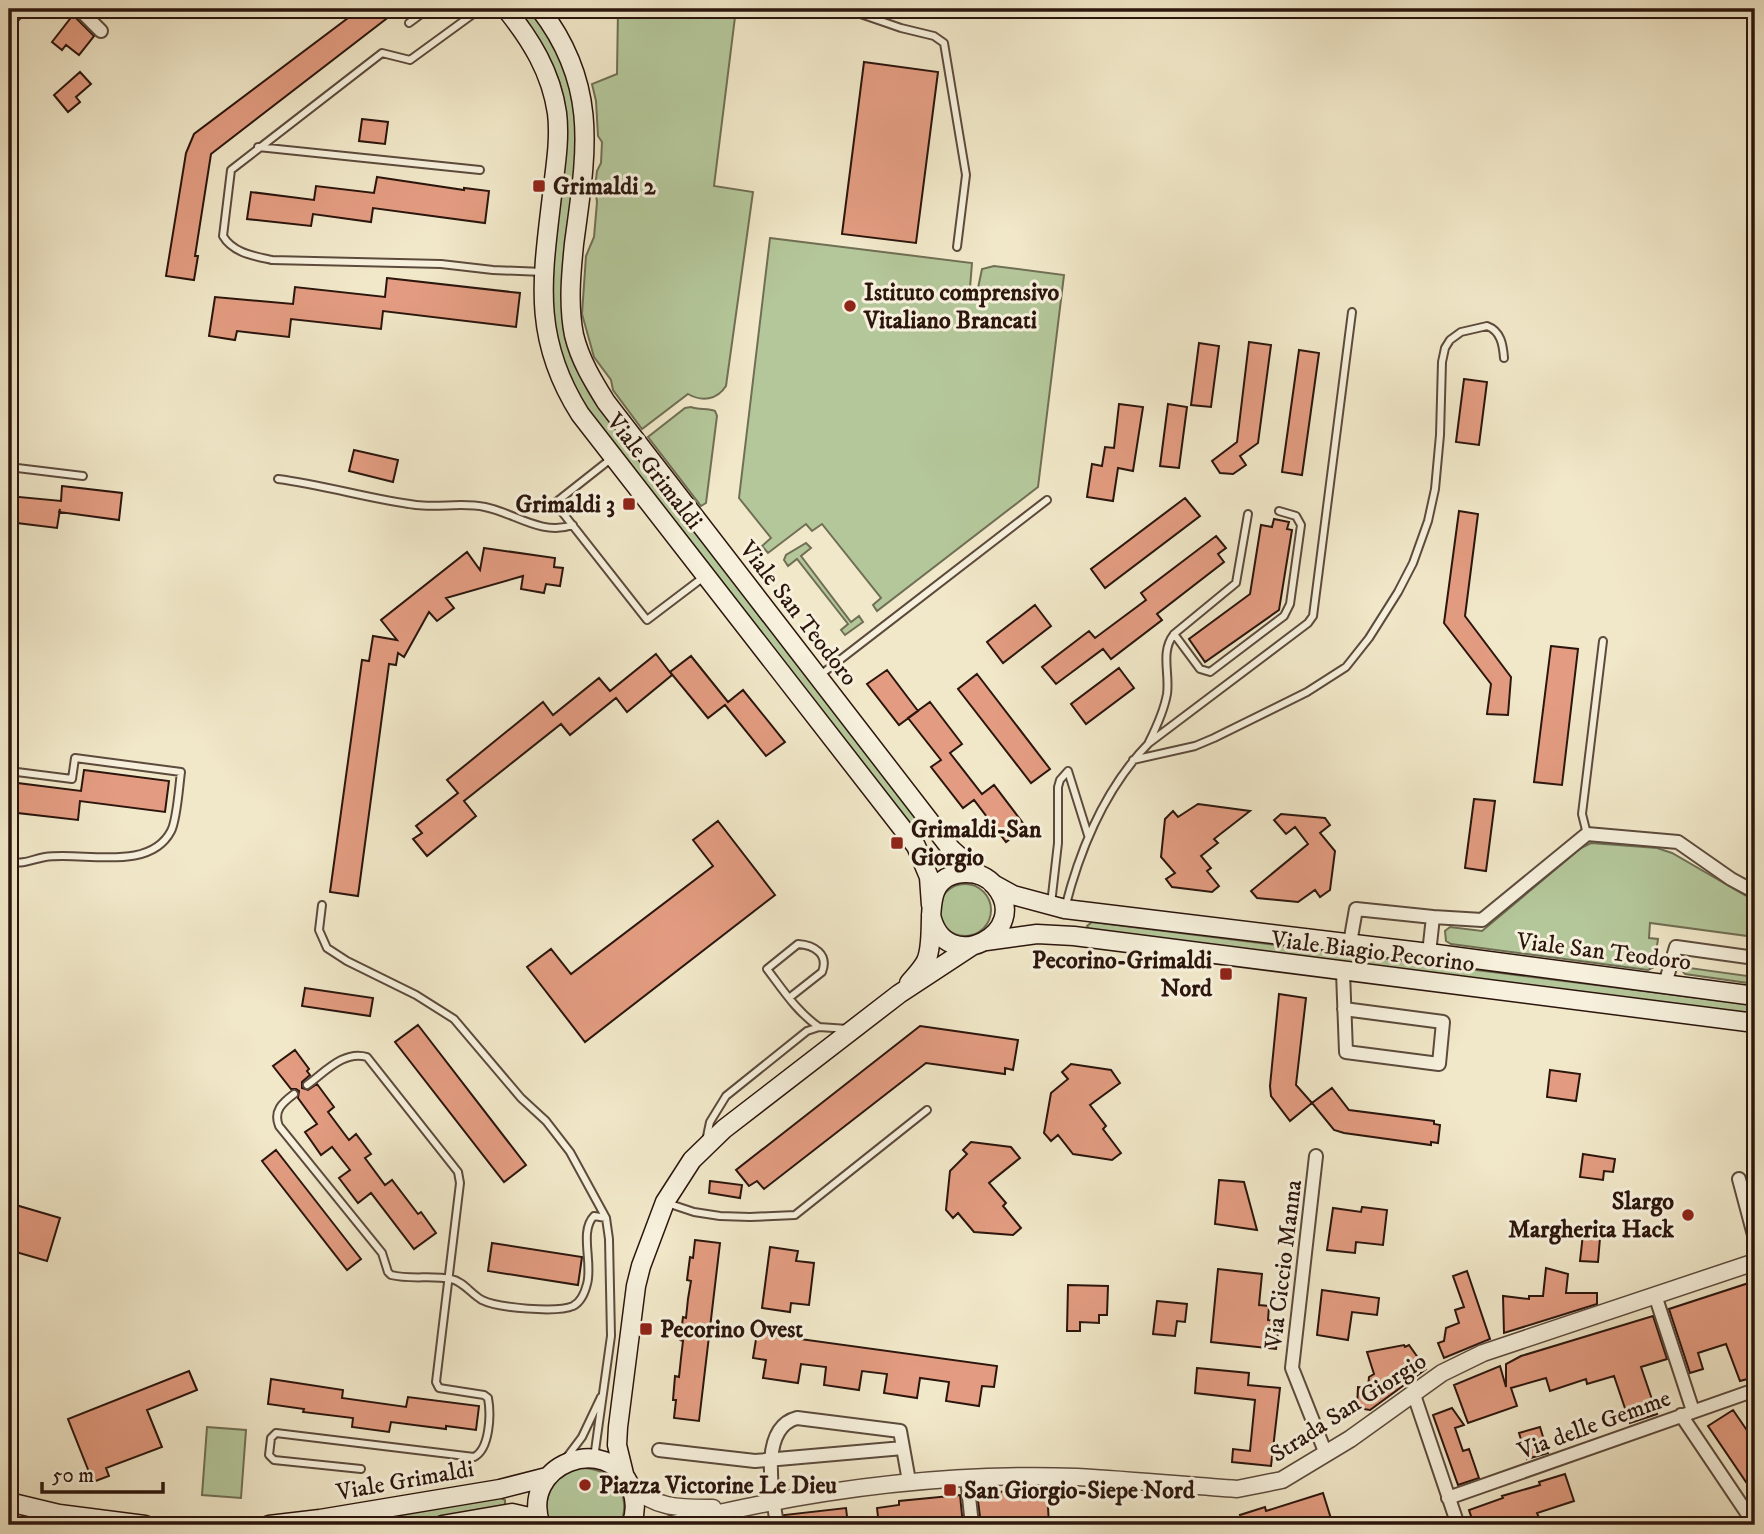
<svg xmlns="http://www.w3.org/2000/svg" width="1764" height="1534" viewBox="0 0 1764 1534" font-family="'IM FELL DW Pica',serif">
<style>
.green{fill:#b4c79a;stroke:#706e54;stroke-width:2}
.building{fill:#e39c81;stroke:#2b150d;stroke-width:2}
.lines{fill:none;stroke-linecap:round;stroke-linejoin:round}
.service-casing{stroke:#5c4a3c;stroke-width:10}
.minor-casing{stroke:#5c4a3c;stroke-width:16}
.tertiary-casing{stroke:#5c4a3c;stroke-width:19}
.secondary-casing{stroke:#2b150d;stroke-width:21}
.service{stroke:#f6f0dc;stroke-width:6}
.minor{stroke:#f6f0dc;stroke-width:12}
.tertiary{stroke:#f6f0dc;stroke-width:16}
.secondary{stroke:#f6f0dc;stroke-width:18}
.poi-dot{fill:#8f2418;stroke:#f6f0dc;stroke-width:2.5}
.labels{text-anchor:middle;stroke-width:6;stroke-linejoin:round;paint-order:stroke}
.poi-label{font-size:24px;font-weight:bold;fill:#2b150d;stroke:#f6f0dc;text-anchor:start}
.street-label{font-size:24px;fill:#2b150d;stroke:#f6f0dc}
</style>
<rect width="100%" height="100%" fill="#f1e8c9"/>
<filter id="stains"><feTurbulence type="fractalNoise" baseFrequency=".00286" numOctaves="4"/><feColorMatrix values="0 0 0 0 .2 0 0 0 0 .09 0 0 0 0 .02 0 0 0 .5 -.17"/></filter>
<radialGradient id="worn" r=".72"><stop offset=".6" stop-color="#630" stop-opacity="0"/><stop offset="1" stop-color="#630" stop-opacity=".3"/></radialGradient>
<path class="green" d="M518 9H530C553 41 573 76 576 116 578 139 575 163 573 185 563 268 548 329 596 404L925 829 926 832 921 836 918 835 587 408C538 329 552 271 561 185 564 162 568 138 566 115 563 75 542 39 518 9Z
M618 9H736L714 186 753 192 726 386C717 400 702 402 688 394L642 429 613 390 611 380 594 357 582 314 586 256 594 237 597 202 595 188 597 171 601 163 602 142 598 136 596 101 592 84 617 74Z
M770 238 972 263 970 288H978L982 269 994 266 1064 275 1038 487 877 611 873 605 881 598 822 524 812 531 806 524 768 553 762 546 771 538 739 498Z
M691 407C699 410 708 408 715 411L717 416 706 503 701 506 648 437 685 408Z
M806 543 811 548 801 556 851 622 859 616 863 622 845 635 841 630 848 624 797 559 788 566 784 560 786 555Z
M1591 843 1657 848 1672 853 1755 901V937L1650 923 1649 938 1658 939 1654 967 1648 970 1451 944 1446 941 1445 931 1450 927 1482 931 1581 848Z
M939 910a26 26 0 1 1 52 0a26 26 0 1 1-52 0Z
M1092 922 1755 1005V1014L1090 930 1087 926Z
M1684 958H1689V968L1755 977V984L1685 974 1680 968Z
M207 1427 246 1430 241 1498 202 1495Z
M578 1468C611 1466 634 1494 620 1525H550C540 1500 552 1476 578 1468Z
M499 1497 505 1500V1505L393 1525H336Z"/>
<path class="building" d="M360 9H399L211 154 195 256H198L194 280 166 276 186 153 194 134Z
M73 15 94 36 79 55 66 45 62 50 52 42Z
M864 62 938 72 916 243 842 234Z
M80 72 91 84 76 97 80 102 68 112 54 95Z
M362 119 388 122 385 144 359 141Z
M377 177 464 190V188L489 191 485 223 373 208 371 222 313 214 311 226 247 219 251 192 314 200 316 186 374 193Z
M387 278 520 293 516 327 383 311 381 329 291 319 289 337 237 331 235 340 209 336 215 297 293 304 295 287 385 297Z
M1249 342 1271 345 1258 443 1240 456 1246 465 1233 474 1220 473 1212 461 1237 442Z
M1199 343 1219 346 1211 407 1191 405Z
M1299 350 1319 353 1302 475 1282 472Z
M1464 379 1487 382 1479 445 1456 442Z
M1119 404 1143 407 1133 471 1118 468 1113 501 1087 497 1092 464 1102 466 1105 447 1114 448Z
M1168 404 1187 407 1179 468 1160 466Z
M354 450 398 460 393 482 349 471Z
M62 486 122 493 119 520 59 512 60 509 57 528 9 522V496L61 501Z
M1185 498 1200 516 1105 588 1091 569Z
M1459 511 1478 514 1465 616 1511 677 1508 715 1487 714 1491 684 1444 623Z
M1274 519 1289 522 1287 529 1292 530 1279 610 1205 662 1189 639 1250 594 1261 525 1272 527Z
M1216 536 1226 548 1218 554 1224 562 1157 614 1162 620 1111 659 1103 649 1056 684 1042 667 1089 631 1095 638 1146 600 1141 593Z
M484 548 555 558 554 567 563 568 560 586 546 584 544 593 521 589 523 576 446 598 454 608 437 621 429 612 404 657 398 653 396 665 389 664 358 896 330 892 362 660 369 661 373 636 397 640 381 620 467 552 480 570Z
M1035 605 1051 626 1003 663 987 642Z
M1551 646 1578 649 1562 785 1534 782Z
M656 654 672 675 627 712 616 698 570 735 561 724 464 801 476 816 427 856 413 839 422 833 416 826 458 793 447 780 543 702 553 715 599 678 610 691Z
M691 656 728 702 743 690 785 742 766 756 725 705 708 718 670 672Z
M1119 668 1134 688 1086 724 1071 704Z
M887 670 918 711 899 725 867 684Z
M977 674 1050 769 1031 783 958 689Z
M930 702 962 744 950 753 982 794 994 785 1026 827 1006 842 974 800 963 808 931 767 941 760 908 718Z
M84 770 169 781 165 812 80 801 78 820 9 812V782L81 791Z
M1474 799 1495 801 1486 871 1465 868Z
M1198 804 1250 811 1214 839 1218 843 1201 856 1211 868 1207 871 1219 886 1212 892 1172 887 1166 879 1175 873 1161 857 1165 819 1173 811 1178 817Z
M1281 814 1325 818 1330 825 1320 833 1335 851 1330 890 1320 897 1315 890 1298 902 1257 898 1251 891 1308 844 1295 827 1286 834 1274 820Z
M718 821 775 895 585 1042 527 967 551 949 571 974 713 866 693 840Z
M305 988 373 998 370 1016 302 1006Z
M1279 994 1306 998 1296 1085 1312 1103 1290 1121 1271 1096 1270 1086Z
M418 1025 526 1165 504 1182 395 1042Z
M920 1026 1018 1040 1013 1070 1005 1068V1074L926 1063 764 1189 757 1181 749 1186 736 1170Z
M295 1050 309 1069 307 1071 310 1075 302 1082V1088L308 1090 317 1084 334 1107 328 1112 349 1140 356 1134 371 1154 365 1158 385 1185 392 1180 418 1214 421 1212 436 1233 414 1249 371 1193 358 1203 339 1178 350 1170 332 1147 321 1155 305 1132 317 1124 298 1098 299 1091 296 1089H291L273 1066Z
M1071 1064 1111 1070 1120 1083 1090 1105 1106 1126 1103 1129 1121 1153 1112 1160 1073 1154 1058 1135 1051 1141 1044 1133 1051 1093 1068 1079 1062 1072Z
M1550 1070 1580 1074 1576 1101 1547 1097Z
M1332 1088 1349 1110 1434 1121V1124L1440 1125 1438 1143 1431 1142V1145L1344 1133 1334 1130 1312 1103Z
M971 1142 1011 1147 1020 1158 989 1183 1006 1203 1003 1206 1021 1228 1013 1235 974 1232 958 1213 953 1218 946 1210 950 1171 967 1154 963 1150Z
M276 1150 361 1259 347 1270 262 1161Z
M1583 1154 1615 1159 1613 1172 1604 1171 1603 1180 1580 1177Z
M1219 1180 1244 1182 1257 1230 1215 1224Z
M710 1181 742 1185 740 1198 709 1193Z
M9 1203 60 1218 47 1261 9 1250Z
M1362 1207 1387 1210 1383 1245 1356 1242 1355 1253 1327 1250 1333 1208 1361 1212Z
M1584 1225 1601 1226 1598 1262 1580 1261Z
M695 1240 720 1243 699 1421 674 1418 676 1400H673L675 1376 679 1377 681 1358 683 1341 680 1340 683 1317 686 1318 688 1299 691 1281 687 1280 690 1257 693 1258Z
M492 1243 582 1257 578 1285 488 1271Z
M770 1247 798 1251 796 1261 814 1263 809 1305 791 1303 790 1312 762 1308Z
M1546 1268 1568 1274 1566 1293H1597V1304L1504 1333 1503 1296 1529 1299V1296H1543Z
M1218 1269 1262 1274 1259 1305 1269 1306 1268 1320 1279 1322 1276 1349 1211 1342Z
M1467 1271 1490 1339 1444 1358 1438 1343 1444 1341 1446 1328 1459 1323 1455 1310 1464 1307 1453 1276Z
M1755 1281V1377L1740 1381 1726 1344 1698 1353 1703 1369 1690 1373 1669 1309Z
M1068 1285 1108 1286 1107 1315H1099V1323L1080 1322V1331H1067Z
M1322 1290 1379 1298 1377 1315 1352 1312 1348 1340 1317 1335Z
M1157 1301 1187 1304 1185 1322 1177 1321 1175 1336 1153 1334Z
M1653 1316 1667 1359 1641 1367 1657 1414 1630 1423 1614 1376 1587 1384 1586 1379 1550 1391 1546 1378 1511 1388 1517 1406 1468 1423 1454 1385 1500 1366 1506 1387V1364L1521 1356Z
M757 1333 997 1366 994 1387 982 1386 979 1406 946 1401 949 1382 920 1378 917 1398 884 1393 887 1374 862 1371 859 1390 824 1385 826 1367 801 1364 798 1383 763 1378 766 1360 753 1358Z
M1404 1345 1405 1347 1409 1345 1426 1369 1370 1410 1357 1408 1358 1387 1368 1388 1369 1377 1374 1374 1367 1352Z
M1197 1368 1249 1373 1248 1385 1280 1388 1271 1466 1232 1462 1233 1449 1250 1451 1255 1400 1195 1393Z
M189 1371 197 1390 147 1410 162 1447 106 1468 109 1476 93 1482 68 1419Z
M271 1379 343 1390 342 1398 406 1407 408 1397 479 1406 476 1430 446 1426V1429L391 1422 389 1432 352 1427 353 1418 303 1412 304 1409 268 1404Z
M1452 1408 1464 1425 1455 1428 1463 1451 1469 1449 1479 1478 1458 1485 1433 1415Z
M1733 1410 1755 1442V1475L1746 1482 1708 1426Z
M1540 1427 1548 1453 1527 1459 1519 1433Z
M1565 1474 1574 1501 1537 1513 1542 1525H1474L1469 1510 1503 1498 1502 1496 1540 1485 1539 1482Z
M1047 1489 1049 1525H981L977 1493Z
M1323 1493 1333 1525H1244L1240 1515 1265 1507 1266 1511Z
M960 1495 963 1525H939L938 1521 879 1525 877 1508 899 1505V1501Z
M846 1508 848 1525H786L784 1515Z"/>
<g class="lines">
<g class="service-casing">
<path id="service" d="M480 9 410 60 382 53 231 170 223 236C233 253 254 256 272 260L441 264 493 270 543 272
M846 9 901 28 934 36 944 43 966 175 957 247
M409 23 428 9
M258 147 480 170
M612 458 555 503 647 620 705 576
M9 467 83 476
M278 479C325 485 369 499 416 505 439 508 462 502 485 507 515 513 541 536 573 525
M1174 634 1200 669 1210 672 1284 616 1290 604 1301 525 1296 516 1279 511
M819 676 1047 500
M1149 742C1157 726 1164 711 1167 694 1170 673 1160 652 1174 634L1236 583 1248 514
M1133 760 1195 746 1214 738 1307 692 1346 667 1369 638 1398 592 1413 563 1428 521 1435 489 1440 435 1442 362 1445 348 1450 340 1461 332 1487 326C1501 331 1503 345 1504 358
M9 771 72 779 75 758 181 772C179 786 177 820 171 831 149 873 82 851 45 857 29 860 27 864 9 862
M1587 834 1582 814 1603 641
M1051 904 1058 843V787L1060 780 1068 771 1088 835
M322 905 319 930 327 948 347 961 416 995 454 1019 521 1098 546 1121 570 1152 606 1218 609 1239 611 1336 594 1458
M1065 908C1080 849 1106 787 1149 743L1308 623 1313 616 1352 312
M789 998 822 972C829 954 814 945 798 944L767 969C783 990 797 1012 819 1027
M307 1085C325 1072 344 1050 367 1057L458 1172 460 1183 436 1382 439 1388 484 1395 488 1398C491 1414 490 1449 474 1457L276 1433 271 1438 269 1455 274 1460 361 1469
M294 1094C282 1103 273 1111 279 1126L382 1253 388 1272 391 1275C411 1280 431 1275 451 1279 463 1281 471 1294 482 1300 498 1308 557 1313 573 1306 581 1302 585 1292 587 1284 593 1263 579 1231 594 1216L606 1218
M706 1141 710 1122 726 1096 807 1031 819 1027 848 1029
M667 1203 694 1212 720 1216 750 1217 795 1215 927 1110
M567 1457 582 1437 601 1397"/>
</g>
<g class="minor-casing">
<path id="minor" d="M79 9 101 31
M9 20 20 9
M1350 943 1356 909 1433 917
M1429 953 1433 917 1482 920 1587 834 1678 842 1731 879 1755 892
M1343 972 1346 1052 1439 1064 1443 1022 1344 1009
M1665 984 1676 947 1755 958
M1316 1156 1292 1368 1326 1454
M1739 1179 1755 1239
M1655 1295 1693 1411
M1413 1392 1458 1525
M1681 1415 1755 1525
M659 1450 755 1461 903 1448
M967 1478 972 1525
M1448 1498 1755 1390
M777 1525C773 1497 758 1428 797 1418L900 1431 909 1481"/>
</g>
<g class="tertiary-casing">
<path id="tertiary" d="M630 1485C656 1509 680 1508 713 1508
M669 1525C803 1491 939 1472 1077 1477 1130 1480 1183 1485 1237 1489L1282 1480 1350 1439 1442 1373 1483 1353 1755 1262"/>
</g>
<g class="secondary-casing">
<path id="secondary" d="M506 9C531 40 551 72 557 113 560 137 556 163 553 187 543 275 530 335 580 414L916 846 929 877 931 905
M540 9C600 87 586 154 574 244 571 274 568 305 574 335 580 360 593 381 606 402L951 849 980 875
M993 884 1013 895 1065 909 1429 953 1755 996
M986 941 1037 934 1074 936 1755 1023
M909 983C915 976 922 969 926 961 939 932 915 874 966 873 977 873 988 877 995 886 1034 932 945 979 931 915
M625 1478 617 1445 618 1427 636 1286 641 1266 665 1202 692 1160 724 1129 899 994 972 946
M9 1502 59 1514 145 1525
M269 1525 320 1519 500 1489 547 1477
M442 1525 512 1513 538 1519
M541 1525C518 1465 608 1430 631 1488 636 1500 636 1513 631 1525"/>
</g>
<use href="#service" class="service"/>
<use href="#minor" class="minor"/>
<use href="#tertiary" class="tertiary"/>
<use href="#secondary" class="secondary"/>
</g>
<g class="poi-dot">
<rect x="532" y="179" width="14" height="14" rx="3.5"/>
<circle cx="850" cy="306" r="7"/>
<rect x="622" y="497" width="14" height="14" rx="3.5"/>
<rect x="890" y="836" width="14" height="14" rx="3.5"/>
<rect x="1219" y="967" width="14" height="14" rx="3.5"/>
<circle cx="1688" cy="1215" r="7"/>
<rect x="639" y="1322" width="14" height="14" rx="3.5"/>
<circle cx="585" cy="1485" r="7"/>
<rect x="943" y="1483" width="14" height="14" rx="3.5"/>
</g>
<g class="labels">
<g class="poi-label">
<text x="553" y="194">Grimaldi 2</text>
<text x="864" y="300">Istituto comprensivo<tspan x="864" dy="28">Vitaliano Brancati</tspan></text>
<text x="615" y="512" text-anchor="end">Grimaldi 3</text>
<text x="911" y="837">Grimaldi-San<tspan x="911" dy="28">Giorgio</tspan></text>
<text x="1212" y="968" text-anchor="end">Pecorino-Grimaldi<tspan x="1212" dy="28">Nord</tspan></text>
<text x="1674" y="1209" text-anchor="end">Slargo<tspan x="1674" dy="28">Margherita Hack</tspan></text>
<text x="660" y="1337">Pecorino Ovest</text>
<text x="599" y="1493">Piazza Victorine Le Dieu</text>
<text x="964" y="1498">San Giorgio-Siepe Nord</text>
</g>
<g class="street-label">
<text transform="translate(655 471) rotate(52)" y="8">Viale Grimaldi</text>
<text transform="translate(799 613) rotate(52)" y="8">Viale San Teodoro</text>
<text transform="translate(1373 951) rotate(7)" y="8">Viale Biagio Pecorino</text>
<text transform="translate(1604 951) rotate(7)" y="8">Viale San Teodoro</text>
<text transform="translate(1283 1264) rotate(-83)" y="8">Via Ciccio Manna</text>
<text transform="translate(1348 1407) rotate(-33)" y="8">Strada San Giorgio</text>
<text transform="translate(1594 1424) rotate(-20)" y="8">Via delle Gemme</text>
<text transform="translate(405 1480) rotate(-10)" y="8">Viale Grimaldi</text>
</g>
</g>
<rect width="1764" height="1534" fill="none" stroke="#f1e8c9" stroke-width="35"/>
<rect x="10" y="10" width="1743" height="1513" fill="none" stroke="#2b150d" stroke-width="3.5"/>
<rect x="18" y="18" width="1729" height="1499" fill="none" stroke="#2b150d" stroke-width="2"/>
<path d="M42 1482v10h121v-10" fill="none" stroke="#2b150d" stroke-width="3.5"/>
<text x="52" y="1482" font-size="21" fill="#2b150d" stroke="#f6f0dc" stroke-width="5" paint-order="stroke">50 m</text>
<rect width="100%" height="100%" filter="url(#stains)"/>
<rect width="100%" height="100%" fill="url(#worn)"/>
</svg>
